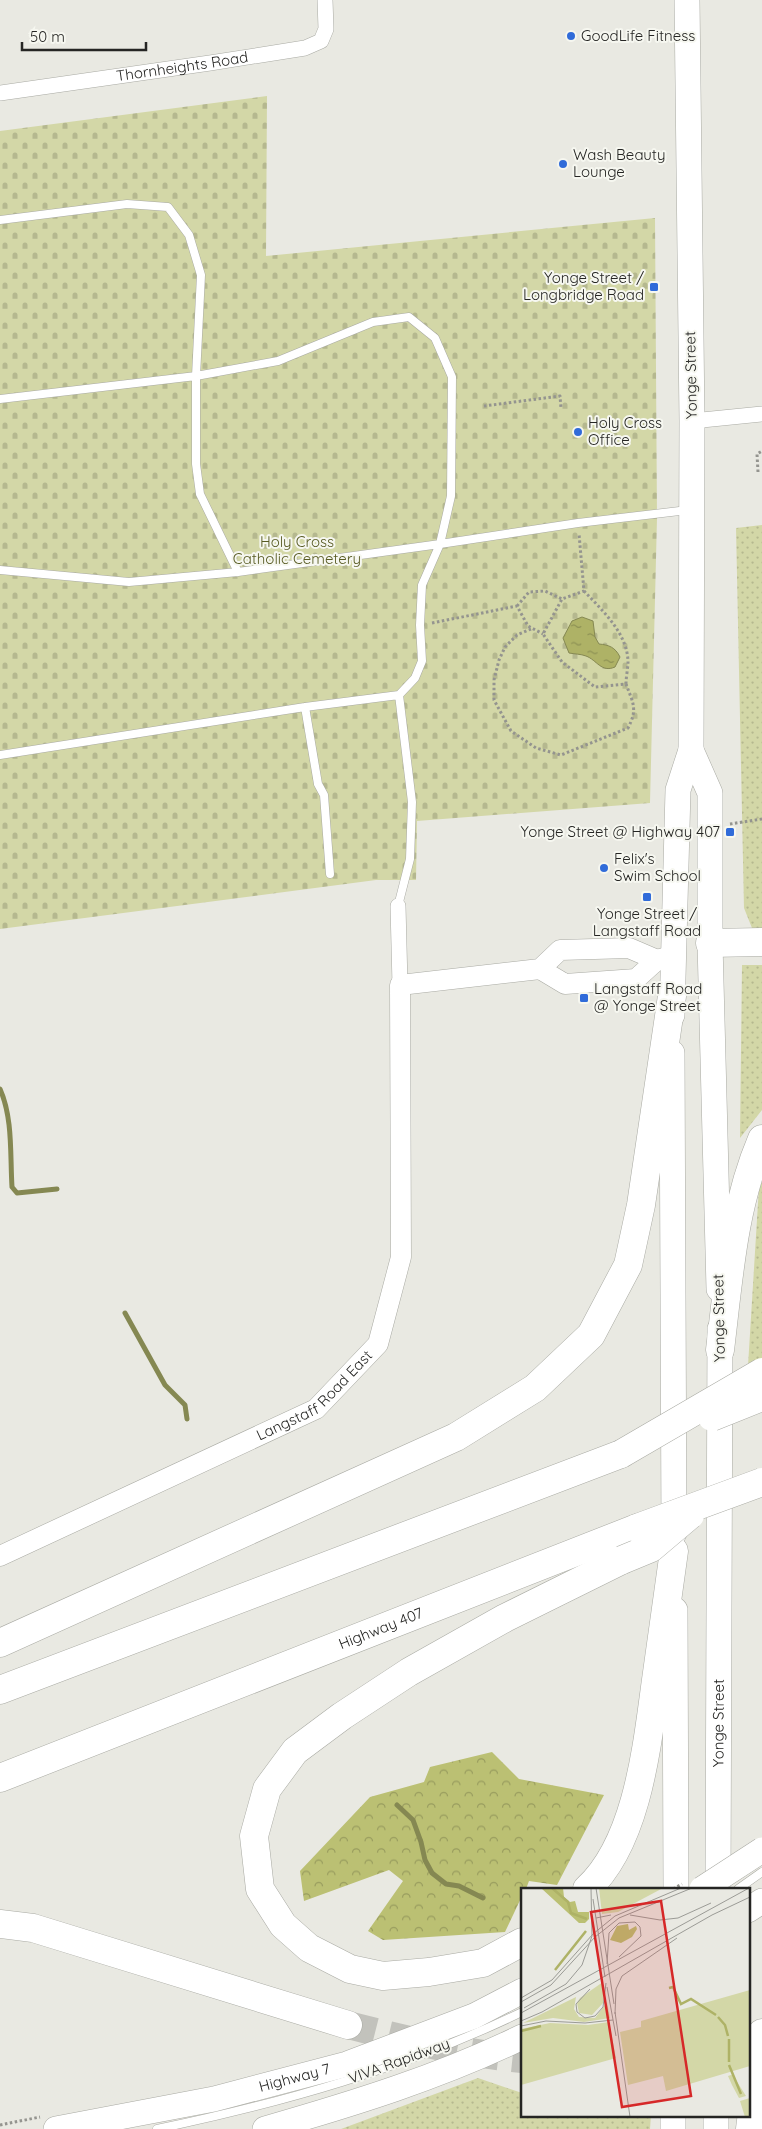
<svg xmlns="http://www.w3.org/2000/svg" width="762" height="2129" viewBox="0 0 762 2129" font-family="Quicksand,sans-serif">
<style>
.grass{fill:url(#grass-dots)}
.forest{fill:url(#forest-crowns)}
.cemetery{fill:url(#cemetery-stones)}
.water{fill:url(#water-ripples);stroke:#858852}
.lines{fill:none;stroke-linecap:round;stroke-linejoin:round}
.stream{stroke:#858852;stroke-width:5}
.motorway-tunnel{stroke:#c2c2bc;stroke-width:28;stroke-dasharray:28 14;stroke-linecap:butt}
.service-casing{stroke:#a9aaa3;stroke-width:9}
.minor-casing{stroke:#a9aaa3;stroke-width:16}
.tertiary-casing{stroke:#a9aaa3;stroke-width:21}
.primary-casing{stroke:#a9aaa3;stroke-width:26}
.motorway-casing{stroke:#a9aaa3;stroke-width:29}
.path{stroke:#94948f;stroke-width:3;stroke-dasharray:2.5 2.5;stroke-linecap:butt}
.service{stroke:#fff;stroke-width:8}
.minor{stroke:#fff;stroke-width:15}
.tertiary{stroke:#fff;stroke-width:20}
.primary{stroke:#fff;stroke-width:25}
.motorway{stroke:#fff;stroke-width:28}
.primary-bridge-casing{stroke:#a9aaa3;stroke-width:26;stroke-linecap:butt}
.motorway-bridge-casing{stroke:#a9aaa3;stroke-width:29;stroke-linecap:butt}
.path-bridge{stroke:#94948f;stroke-width:3;stroke-dasharray:2.5 2.5;stroke-linecap:butt}
.primary-bridge{stroke:#fff;stroke-width:25}
.motorway-bridge{stroke:#fff;stroke-width:28}
.poi-dot{fill:#306bd9;stroke:#f6f7f0;stroke-width:2}
.labels{text-anchor:middle;stroke-width:4;stroke-linejoin:round;paint-order:stroke}
.poi-label{font-size:15px;fill:#252523;stroke:#f6f7f0;text-anchor:start}
.street-label{font-size:15px;fill:#252523;stroke:#f6f7f0}
.park-label{font-size:15px;fill:#585b23;stroke:#f6f7f0}
.inset-river{fill:none;stroke:#aeb266;stroke-width:2.5}
.inset-road{fill:none;stroke:#9b9b96;stroke-width:1}
.view{fill:#d62828;fill-opacity:0.15;stroke:#d62828;stroke-width:2.5}
.inset-edge{fill:none;stroke:#252523;stroke-width:2.5}
</style>
<defs>
<pattern id="grass-dots" width="8" height="8" patternUnits="userSpaceOnUse" patternTransform="scale(1.25)"><rect width="8" height="8" fill="#d3d7a7"/><path d="M2 2h.1M6 6h.1" fill="none" stroke="#b5b88f" stroke-width="1.8" stroke-linecap="round"/></pattern>
<pattern id="forest-crowns" width="20" height="18" patternUnits="userSpaceOnUse" patternTransform="scale(1.25)"><rect width="20" height="18" fill="#bbc073"/><path d="M2 6a3 3 0 1 1 6 0M12 15a3 3 0 1 1 6 0" fill="none" stroke="#989c5e"/></pattern>
<pattern id="cemetery-stones" width="16" height="16" patternUnits="userSpaceOnUse" patternTransform="scale(1.25)"><rect width="16" height="16" fill="#d3d7a7"/><path d="M2 7V4a2 2 0 0 1 4 0v3zM10 15v-3a2 2 0 0 1 4 0v3z" fill="#b5b88f"/></pattern>
<pattern id="water-ripples" width="26" height="14" patternUnits="userSpaceOnUse" patternTransform="scale(1.25)"><rect width="26" height="14" fill="#aeb266"/><path d="M2 4q2-2 4 0t4 0M15 11q2-2 4 0t4 0" fill="none" stroke="#8d9154"/></pattern>
</defs>
<rect width="100%" height="100%" fill="#e9e9e2"/>
<path class="grass" d="M762 525V930L752 928 744 908 736 528Z
M742 965H762V1110L740 1138Z
M762 1182V1359L748 1366 759 1187Z
M478 2078 522 2093V2115H651L650 2129H341Z"/>
<path class="forest" d="M492 1752 519 1779 604 1795 557 1885 529 1881 526 1889H522V1896L505 1932 383 1940 368 1931 403 1881 389 1870 304 1901 300 1871 370 1797 424 1782 430 1767Z"/>
<path class="cemetery" d="M267 96 266 256 655 218 657 518 650 803 417 821 416 880H376L0 929V131Z"/>
<path class="water" d="M582 617 593 621 595 637 599 644C609 645 615 647 620 657L615 667C601 673 597 660 586 656 581 654 574 654 569 653L563 638 572 621Z"/>
<g class="lines">
<path class="stream" d="M0 1089C13 1118 10 1155 12 1187L17 1193 57 1189
M125 1313 165 1385 185 1405 187 1419
M397 1805 413 1820 421 1842 425 1860 432 1873 446 1884 459 1886 483 1898"/>
<path class="motorway-tunnel" d="M348 2025C406 2040 462 2053 522 2059"/>
<g class="service-casing">
<path id="service" d="M0 220 127 204 168 207 189 235 201 275 196 376V464L200 494 238 572
M0 399 196 376 278 361 373 322 409 317 435 338 452 377 451 496 440 544 422 585 420 625 422 661 415 678 399 695 305 707 0 755
M0 570 129 582 238 572 440 544 578 523 688 510
M305 707 318 784 324 795 330 874
M398 906 410 859 412 802 399 695
M738 1889 762 1872
M157 2129C282 2103 406 2068 522 2012"/>
</g>
<g class="minor-casing">
<g id="minor">
<path id="s1" d="M0 93 210 63 305 48 321 41 326 29 325 0"/>
<path d="M692 421 762 414"/>
<path d="M398 906 400 985"/>
</g>
</g>
<g class="tertiary-casing">
<g id="tertiary">
<path d="M540 969 565 984 636 979 657 960 668 957"/>
<path id="s2" d="M0 1556 316 1409 378 1344 401 1257 400 985 540 969 560 950 629 948 657 960"/>
</g>
</g>
<g class="primary-casing">
<g id="primary">
<path d="M691 750 710 793V943L719 1289"/>
<path d="M672 1015 678 790 691 750 692 421 687 0"/>
<path d="M672 1053 674 1533"/>
<path d="M675 1610 676 1889"/>
<path id="s3" d="M718 1889 720 1329"/>
<path d="M748 1910 762 1901"/>
<path id="s4" d="M56 2129 214 2099 347 2064 474 2016 522 1991"/>
<path d="M265 2129C352 2104 440 2077 522 2037"/>
<path d="M673 2129V2115"/>
<path d="M716 2129V2115"/>
</g>
</g>
<g class="motorway-casing">
<g id="motorway">
<path d="M710 943 762 942"/>
<path d="M720 1350C729 1277 733 1207 762 1139"/>
<path d="M0 1643 456 1437 535 1388 591 1335 628 1265 641 1205 672 996"/>
<path d="M0 1690 621 1454"/>
<path id="s5" d="M0 1778 637 1528"/>
<path d="M587 1889C638 1842 647 1745 656 1680 662 1637 668 1594 674 1551"/>
<path d="M0 1924 33 1928 348 2025"/>
<path d="M522 1942 483 1963 429 1972 383 1976 350 1969 309 1948 283 1925 260 1889 254 1836 267 1789 295 1751 342 1716 409 1672 505 1618 622 1560"/>
<path d="M750 2129 762 2033"/>
</g>
</g>
<path class="path" d="M484 406 560 396 561 408
M758 472 757 454 762 451
M584 591C602 610 627 633 628 661 628 668 626 677 626 684
M517 606 529 592 545 591 562 599
M432 623 517 606 528 626 543 634
M531 629 517 635 505 647 499 660 494 680V700L511 731 536 748 561 755 628 728C638 709 633 703 626 684L595 687 562 662 543 634 562 599 584 591 579 534
M730 824 762 819
M0 2125 40 2117"/>
<use href="#service" class="service"/>
<use href="#minor" class="minor"/>
<use href="#tertiary" class="tertiary"/>
<use href="#primary" class="primary"/>
<use href="#motorway" class="motorway"/>
<g class="primary-bridge-casing">
<path id="primary-bridge" d="M702 1889 762 1850"/>
</g>
<g class="motorway-bridge-casing">
<path id="motorway-bridge" d="M712 1417 762 1397
M621 1454 762 1372
M637 1528 762 1482
M622 1560 651 1548 690 1515"/>
</g>
<path class="path-bridge" d="M673 1889 682 1884"/>
<use href="#primary-bridge" class="primary-bridge"/>
<use href="#motorway-bridge" class="motorway-bridge"/>
</g>
<g class="poi-dot">
<circle cx="571" cy="36" r="5"/>
<circle cx="563" cy="164" r="5"/>
<rect x="649" y="282" width="10" height="10" rx="2.5"/>
<circle cx="578" cy="432" r="5"/>
<rect x="725" y="827" width="10" height="10" rx="2.5"/>
<circle cx="604" cy="868" r="5"/>
<rect x="642" y="892" width="10" height="10" rx="2.5"/>
<rect x="579" y="993" width="10" height="10" rx="2.5"/>
</g>
<g class="labels">
<g class="poi-label">
<text x="581" y="41">GoodLife Fitness</text>
<text x="573" y="160">Wash Beauty<tspan x="573" dy="17">Lounge</tspan></text>
<text x="644" y="283" text-anchor="end">Yonge Street /<tspan x="644" dy="17">Longbridge Road</tspan></text>
<text x="588" y="428">Holy Cross<tspan x="588" dy="17">Office</tspan></text>
<text x="720" y="837" text-anchor="end">Yonge Street @ Highway 407</text>
<text x="614" y="864">Felix's<tspan x="614" dy="17">Swim School</tspan></text>
<text x="647" y="919" text-anchor="middle">Yonge Street /<tspan x="647" dy="17">Langstaff Road</tspan></text>
<text x="594" y="994">Langstaff Road<tspan x="594" dy="17">@ Yonge Street</tspan></text>
</g>
<g class="street-label">
<text dy="5" stroke="none"><textPath href="#s1" startOffset="184">Thornheights Road</textPath></text>
<text transform="translate(691 375) rotate(-91)" y="5">Yonge Street</text>
<text transform="translate(719 1318) rotate(-91)" y="5">Yonge Street</text>
<text dy="5" stroke="none"><textPath href="#s2" startOffset="355">Langstaff Road East</textPath></text>
<text dy="5" stroke="none"><textPath href="#s5" startOffset="409">Highway 407</textPath></text>
<text dy="5" stroke="none"><textPath href="#s3" startOffset="166">Yonge Street</textPath></text>
<text transform="translate(399 2061) rotate(-20)" y="5">VIVA Rapidway</text>
<text dy="5" stroke="none"><textPath href="#s4" startOffset="244">Highway 7</textPath></text>
</g>
<g class="park-label">
<text x="297" y="547">Holy Cross<tspan x="297" dy="17">Catholic Cemetery</tspan></text>
</g>
</g>
<g transform="translate(521 1888)">
<rect width="229" height="229" fill="#e9e9e2"/>
<path d="M78 0H142L97 24 81 26ZM82 94V115L71 127 58 125 56 115 59 110ZM55 109 53 121 58 129 74 130 86 114 89 130 63 134 32 130 2 135ZM88 134 95 170 0 197V141L29 135 67 137Z" fill="#d3d7a7"/>
<path d="M20 0H42L43 9 49 14 54 13 57 24H68V31L64 35H58ZM107 36 108 42 115 38 116 41 111 49 100 55 89 52 96 38Z" fill="#bbc073"/>
<path d="M229 102V178L145 203 142 188 107 197 99 144 120 139V133Z" fill="#d3d7a7"/>
<path d="M213 186V189L225 208 218 210 211 197 207 188ZM229 210V229H224L219 213Z" fill="#d3d7a7"/>
<path class="inset-river" d="M31 0 47 14 50 25 66 31M34 82 65 43M148 100 152 99 160 116 170 111 195 127M197 129 204 137 207 148M0 143 20 138M208 174V151M208 177 220 206"/>
<path class="inset-road" d="M75 0 93 116M72 11 84 89M109 27 139 32 157 30 190 15M75 30 90 27M86 76 88 45 98 35 114 34 119 39 120 48 98 69M86 99 95 148M69 101 55 116 56 124 64 130 74 128 82 119 85 95M0 110 31 92 72 46 94 28 160 0M0 114 30 97 74 49 98 30 171 0M3 120 45 96 61 77 71 48 70 0M94 124 109 229M0 125 228 0M94 126 95 101 101 88 156 50M0 133 21 124 191 27 229 9M0 138 25 133 64 135 92 132"/>
<path class="view" d="M140 13 170 208 101 219 70 24Z"/>
<rect width="229" height="229" class="inset-edge"/>
</g>
<path d="M22 42v8h124v-8" fill="none" stroke="#252523" stroke-width="2.5"/>
<text x="30" y="42" font-size="15" fill="#252523" stroke="#f6f7f0" stroke-width="4" paint-order="stroke">50 m</text>
</svg>
